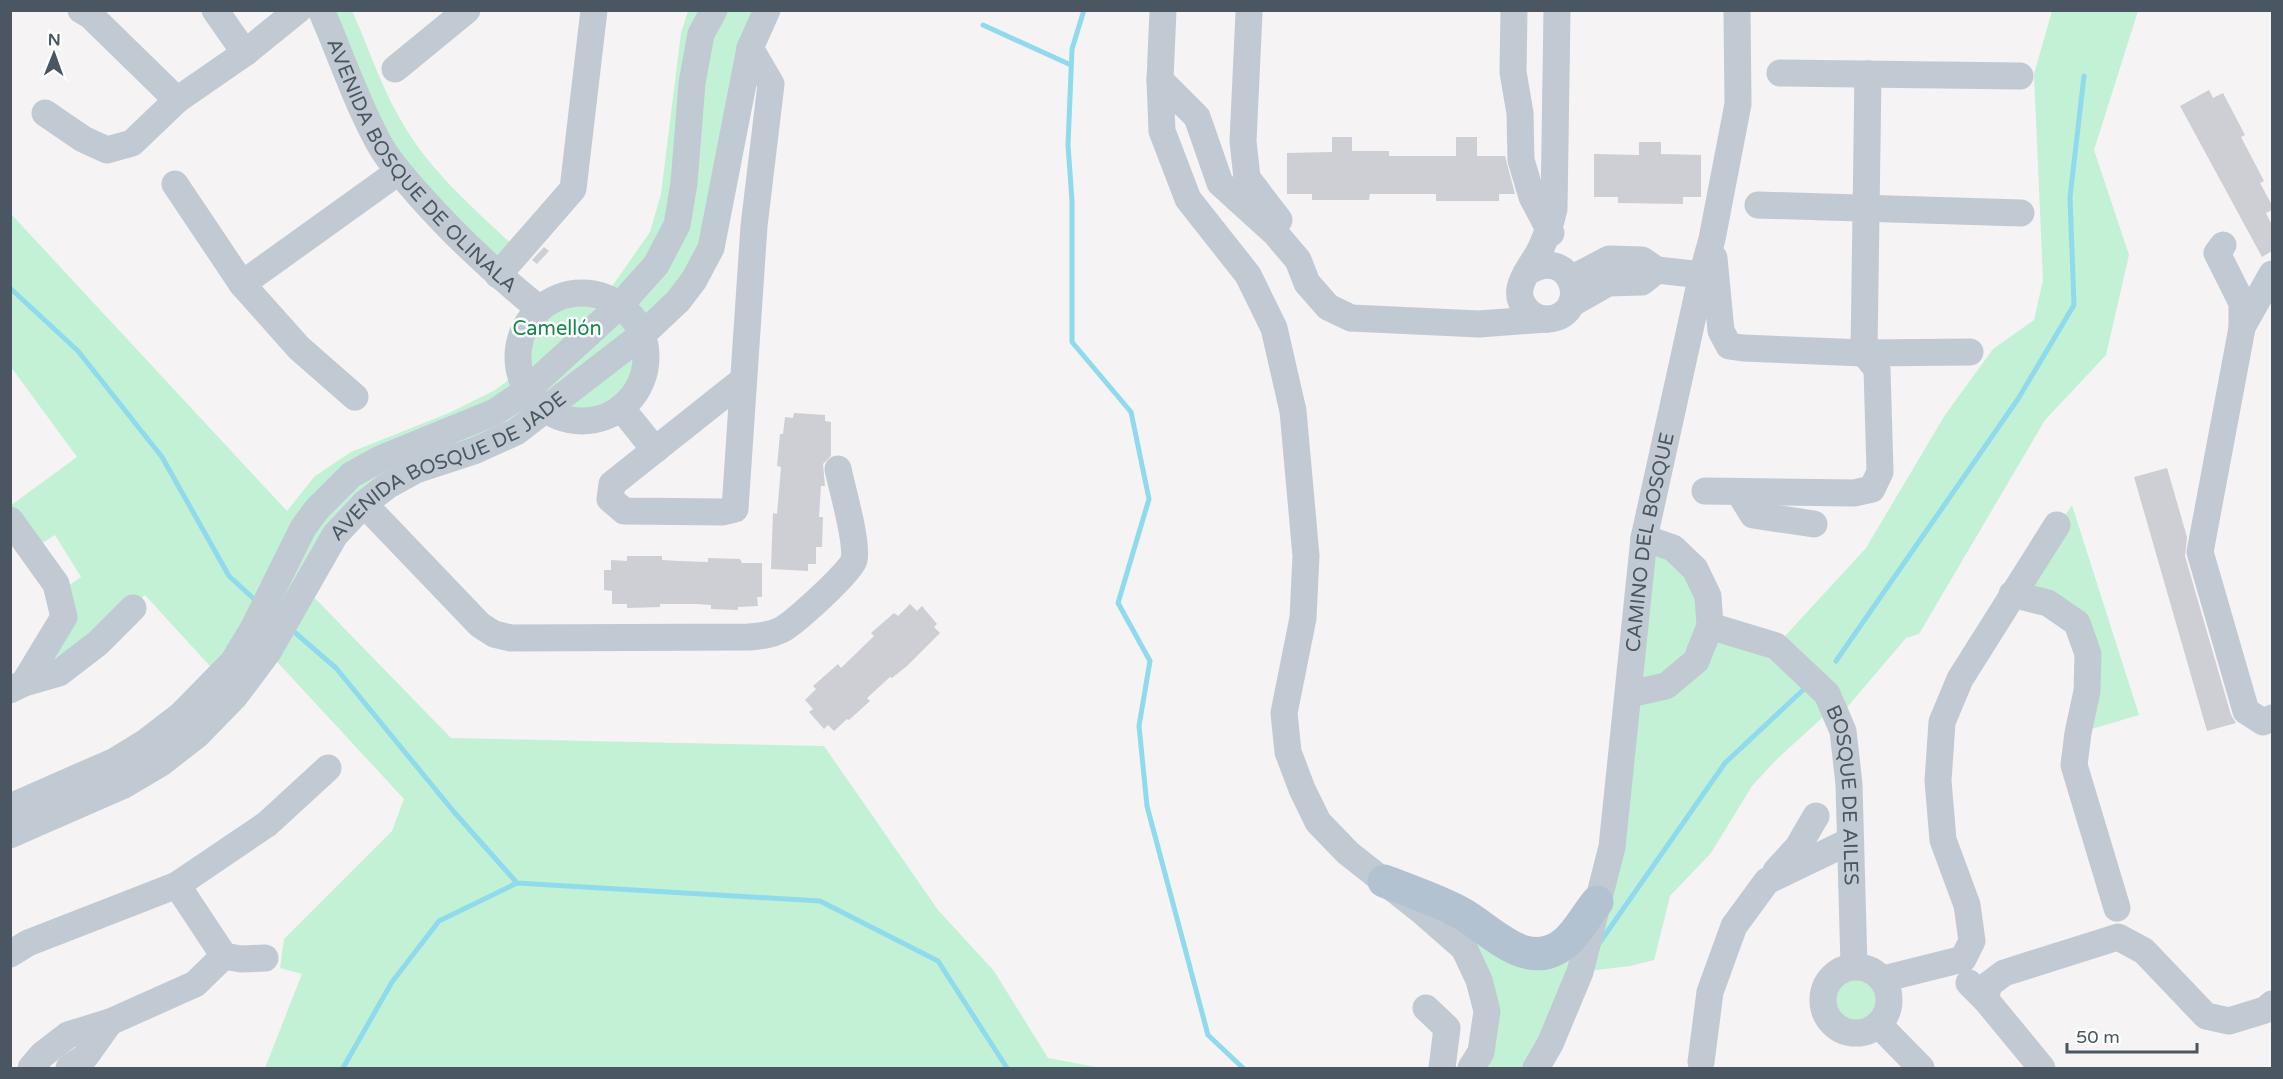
<svg xmlns="http://www.w3.org/2000/svg" width="2283" height="1079" viewBox="0 0 2283 1079" font-family="'Varela Round',sans-serif">
<style>
.green{fill:#c3f1d5}
.lines{fill:none;stroke-linecap:round;stroke-linejoin:round}
.stream{stroke:#90daee;stroke-width:5}
.building{fill:#cdcfd5}
.minor{stroke:#c1cad2;stroke-width:27}
.major{stroke:#b3c2d1;stroke-width:33}
.labels{text-anchor:middle;stroke-width:5;stroke-linejoin:round;paint-order:stroke}
.street-label{font-size:20px;fill:#4a5661;stroke:#fff}
.park-label{font-size:20px;fill:#17864f;stroke:#fff}
</style>
<rect width="100%" height="100%" fill="#f5f3f3"/>
<path class="green" d="M321 11H352C368 45 379 82 398 115 427 170 475 209 519 251L498 275 398 172Z
M688 11H767L711 248 643 334 647 366 634 396 622 409 608 416 576 422 545 411 387 486 304 587 451 738 824 746 938 910 994 971 1048 1058 1101 1068H265L302 974 280 968 284 939 392 831 404 799 268 652 115 761 219 676 145 595 131 607 28 679 60 592 81 577 55 535 33 549 11 517 10 506 77 457 11 367V214L287 511 315 476 351 452 449 413 495 390 518 373C510 319 553 282 606 295L650 232 661 194 681 33Z
M2052 11H2138L2094 150 2129 255 2106 355 2045 420 1919 634 1906 638 1838 718 1833 708 1778 758 1752 786 1711 853 1670 896 1654 960 1630 966 1580 972 1536 1068H1471L1487 1011 1420 895 1529 954 1597 902 1644 538 1673 548 1710 626 1776 646 1866 548 1945 415 1993 349 2034 320 2043 280 2034 74Z
M2072 505 2139 715 2078 733 2077 623 2012 594Z
M1823 1000a33 33 0 1 1 66 0a33 33 0 1 1-66 0Z"/>
<g class="lines">
<path class="stream" d="M1084 10 1072 49 1068 145 1072 201V342L1131 412 1149 499 1118 603 1150 661 1139 726 1147 806 1208 1035 1243 1068
M983 25 1071 65
M10 288 78 351 162 457 229 576 254 599
M292 630 336 668 454 812 517 883
M1836 661 2018 399 2074 305 2070 197 2084 76
M1598 945 1725 763 1803 690
M343 1068 392 982 439 921 517 883 820 901 938 961 1007 1068"/>
</g>
<path class="building" d="M2209 90 2213 98 2223 93 2245 135 2241 137 2264 181 2260 183 2272 205V210L2266 213 2272 225V251L2262 257 2180 106Z
M1332 137H1352V151H1389V156H1456V137H1477V156H1505L1515 194H1499V201H1436V194H1370L1369 200H1312V194H1287V153L1332 152Z
M1639 142H1661V154L1701 155V197H1683V204L1618 203V197H1594V154L1639 155Z
M544 247 549 251 537 264 532 260Z
M794 413 825 415V421L831 422V456L823 464 825 486H821L819 517H823L822 547H816V564H808V571L771 569 773 513 777 514 781 467 777 466 780 434H783L785 417 793 418Z
M2167 468 2187 537 2185 556 2231 715 2236 723 2207 731 2134 477Z
M627 556H662V560L679 561 708 562V558L740 559 742 563H762V597H757L758 606 738 607V610L711 609V605L696 604H660V607L627 608V604H612V591L604 590V570H611V560L627 561Z
M910 604 917 611 922 606 937 624 934 627 940 633 907 666 892 678 890 677 867 698 870 701 849 720 847 719 834 731 828 725 824 729 809 712 813 709 805 700 816 689 813 686 838 664 841 668 874 636 871 633 894 613 898 616Z"/>
<g class="lines">
<g class="minor">
<path d="M81 10 91 16 177 100"/>
<path d="M215 10 245 53"/>
<path id="s1" d="M321 10C341 55 356 102 380 145 390 163 405 179 419 195 456 237 495 273 538 308"/>
<path d="M1163 10 1160 80 1162 131 1188 199 1248 275 1274 328 1293 411 1306 556 1303 618 1284 713 1288 752 1302 789 1318 822 1348 853 1424 913 1464 948 1479 980 1487 1011 1481 1052 1471 1068"/>
<path d="M1514 10 1513 72 1520 113 1521 160 1532 197 1551 233"/>
<path d="M1249 13 1243 141 1247 178 1279 220"/>
<path d="M395 69 467 10"/>
<path d="M1780 73 2020 76"/>
<path d="M1160 80 1197 117 1220 183 1275 233 1298 260 1307 283 1328 307 1351 318 1479 324 1547 319"/>
<path d="M45 113 83 139 107 150 132 143 177 100 245 53 298 10"/>
<path d="M175 184 242 284 299 348 355 397"/>
<path d="M1758 205 2021 213"/>
<path d="M2223 245 2217 253 2242 303V328L2200 552 2246 711 2263 722 2272 718"/>
<path d="M1714 258 1721 331 1729 346 1743 348 1864 353 1970 352"/>
<path d="M1526 273C1572 242 1593 313 1550 319 1543 320 1534 317 1529 312 1506 291 1531 269 1541 248 1547 235 1551 222 1554 209L1557 10"/>
<path d="M498 275 573 189 594 10"/>
<path d="M1571 279 1609 259 1642 260 1657 270 1702 275"/>
<path d="M242 284 398 172"/>
<circle cx="582" cy="357" r="64"/>
<path d="M1571 304 1608 283 1642 282 1657 270"/>
<path d="M2242 327 2272 274"/>
<path d="M743 380 612 484 610 499 624 511 723 512 735 509 754 226 771 84 750 48"/>
<path d="M622 409 655 450"/>
<path d="M1705 491 1854 493 1872 489 1880 472 1877 369 1864 353 1868 74"/>
<path d="M1739 492 1753 515 1814 524"/>
<path d="M364 504 480 625 494 634 511 638 749 637C761 636 771 635 781 630 793 624 851 572 854 560 858 542 842 489 838 469"/>
<path d="M10 520 56 584 64 617 24 683 10 690"/>
<path d="M2012 594 2048 603 2077 623 2088 654 2087 691 2078 733 2074 765 2117 908"/>
<path id="s2" d="M1710 626 1776 646 1827 694 1843 731 1849 784 1854 966"/>
<path d="M24 683 59 673 98 643 133 608"/>
<path d="M1629 694 1666 686 1696 661 1710 626 1708 596 1695 569 1673 548 1644 538"/>
<path d="M10 807 115 761 146 742 181 715 233 662 253 629 303 528 317 509 351 475 380 459 495 412 526 391 621 304 656 265 677 225 684 183 692 83 701 34 714 10"/>
<path id="s3" d="M10 835 122 786 161 763 197 735 235 696 268 652 335 535 364 504 387 486 416 470 474 451 516 432 643 334 678 301 694 280 711 248 750 48 767 10"/>
<path d="M1776 871 1798 847 1816 816"/>
<path d="M177 885 224 956"/>
<path d="M10 954 28 943 177 885 267 824 328 768"/>
<path d="M224 956 241 959 265 958"/>
<circle cx="1856" cy="1000" r="33"/>
<path d="M1883 979 1963 959 1972 941 1967 905 1943 840 1938 781 1942 722 1960 679 2057 525"/>
<path d="M1969 983 1986 1000 2042 1068"/>
<path d="M1986 1000 1988 985 2004 973 2118 937 2144 951 2206 1016 2229 1021 2265 1010 2272 1004"/>
<path d="M1426 1008 1447 1028 1442 1068"/>
<path d="M1879 1025 1921 1068"/>
<path d="M1701 1062 1710 992 1734 926 1767 881 1850 841"/>
<path d="M31 1068 42 1055 68 1035 110 1022 195 984 224 956"/>
<path d="M69 1068 85 1057 110 1022"/>
<path id="s4" d="M1536 1068 1550 1044 1580 972 1612 847 1644 538 1702 275 1712 239 1738 104 1737 10"/>
</g>
<path class="major" d="M1384 881C1410 891 1437 900 1461 913 1492 930 1528 975 1566 942 1578 932 1587 914 1597 902"/>
</g>
<g class="labels">
<g class="street-label">
<text dy="7" stroke="none"><textPath href="#s1" startOffset="188">AVENIDA BOSQUE DE OLINALA</textPath></text>
<text dy="7" stroke="none"><textPath href="#s3" startOffset="592">AVENIDA BOSQUE DE JADE</textPath></text>
<text dy="7" stroke="none"><textPath href="#s4" startOffset="542">CAMINO DEL BOSQUE</textPath></text>
<text dy="7" stroke="none"><textPath href="#s2" startOffset="243">BOSQUE DE AILES</textPath></text>
</g>
<g class="park-label">
<text x="557" y="335">Camellón</text>
</g>
</g>
<rect width="2283" height="1079" fill="none" stroke="#4a5661" stroke-width="24"/>
<g transform="translate(54 54) rotate(1)" stroke="#ffffff" stroke-width="4.5" paint-order="stroke">
<path d="M0-4.5L10 22L0 15L-10 22Z" fill="#4a5661"/>
<text y="-9" font-size="16" font-weight="bold" text-anchor="middle" fill="#4a5661">N</text>
</g>
<path d="M2067 1043v9h130v-9" fill="none" stroke="#4a5661" stroke-width="3"/>
<text x="2076" y="1043" font-size="18" fill="#4a5661" stroke="#ffffff" stroke-width="4.5" paint-order="stroke">50 m</text>
</svg>
